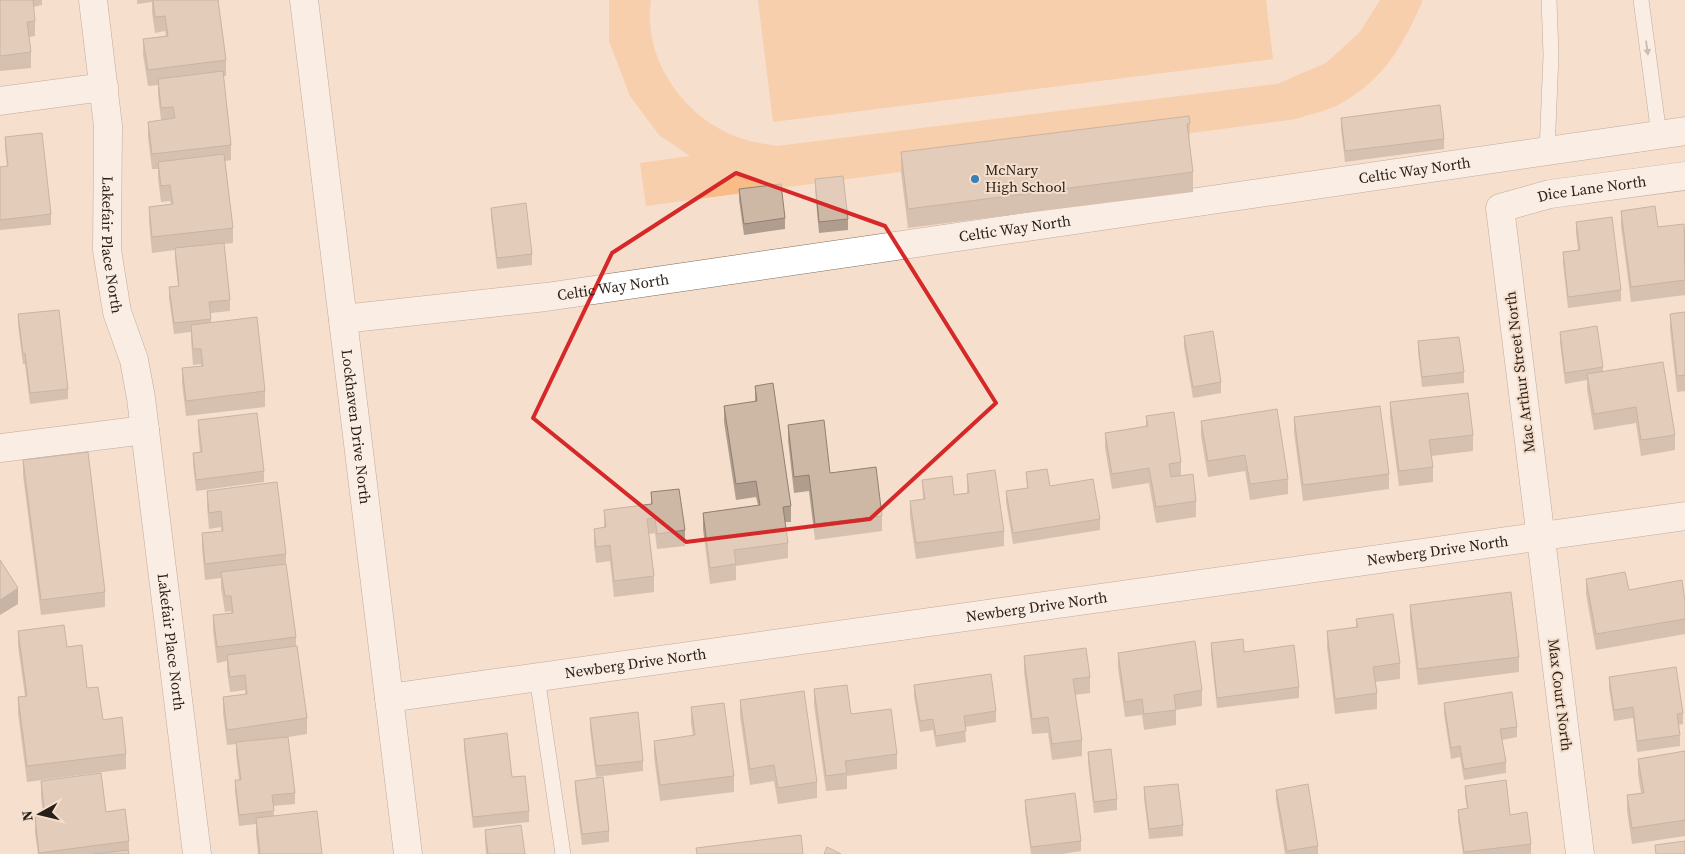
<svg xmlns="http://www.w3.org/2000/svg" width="1685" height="854" viewBox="0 0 1685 854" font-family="'Source Serif 4',serif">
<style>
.green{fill:#f9bc86}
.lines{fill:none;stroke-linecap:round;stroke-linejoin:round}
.lane-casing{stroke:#826e5d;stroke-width:16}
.street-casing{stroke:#826e5d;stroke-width:29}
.secondary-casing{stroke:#826e5d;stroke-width:29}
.lane{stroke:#fff;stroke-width:15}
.street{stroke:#fff;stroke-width:28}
.secondary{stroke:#fff;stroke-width:28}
.wall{fill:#b09d8e}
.shaded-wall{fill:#908074}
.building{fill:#cdb7a5;stroke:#908074}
.oneway{fill:#9e9a97}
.marked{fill:none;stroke:#d62828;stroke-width:4;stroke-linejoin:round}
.poi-dot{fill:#3781b5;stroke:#f5dfcc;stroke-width:2}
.labels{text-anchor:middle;stroke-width:4;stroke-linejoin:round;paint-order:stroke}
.poi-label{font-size:15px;fill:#271f18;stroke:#f5dfcc;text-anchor:start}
.street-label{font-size:15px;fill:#271f18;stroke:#f5dfcc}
</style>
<rect width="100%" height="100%" fill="#f5dfcc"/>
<path class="green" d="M609 0H651C643 51 674 103 718 128 736 139 756 143 777 146L1277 84 1326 63 1360 32 1380 0H1423C1403 45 1385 79 1340 104 1327 111 1310 114 1296 119L646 206 640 163 690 156 659 135 630 96 609 41Z
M758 0H1266L1273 59 773 122Z"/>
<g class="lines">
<g class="lane-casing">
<path id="lane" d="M1641 0 1659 135
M1547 151 1551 55 1549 0
M537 677 563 854"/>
</g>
<g class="street-casing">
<g id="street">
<path id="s1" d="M93 0 108 126 107 250 117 312 134 360 141 398 197 854"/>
<path d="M0 101 104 87"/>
<path id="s2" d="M343 319 546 297 1685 131"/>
<path d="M0 448 145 430"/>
<path id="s3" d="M389 698 1685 516"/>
<path id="s4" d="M1580 854 1500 208 1550 194 1685 176"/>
</g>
</g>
<g class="secondary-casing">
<g id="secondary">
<path id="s5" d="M304 0 408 854"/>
</g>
</g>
<use href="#lane" class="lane"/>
<use href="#street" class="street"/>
<use href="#secondary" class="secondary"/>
</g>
<path class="wall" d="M0 0H42V5L33 7 35 21V36L29 37 31 52V68L0 71Z
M137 0H218L226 60V76H223L231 145V160L225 161 233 228V243L224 244 230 300V311L211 313V322L265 391V407L186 416 182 383V368L201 366V364L193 365 191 340V332L174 334 169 298V287L178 286 175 259V250L152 253 149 222V207L171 204 170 201 161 202 158 178V169H152L148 137V122L161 120 158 95V85L148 86 143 54V39L166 36 165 31 155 33 152 12V2L137 4Z
M1341 118 1444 139V149L1345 162 1341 129Z
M1190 123 1189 143 1193 172V192L908 228 901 172V152Z
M5 137 51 214V225L0 230V167H7L5 148Z
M815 179 848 219V230L819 233 815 190Z
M739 189 785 218V229L744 235 739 200Z
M491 208 532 254V265L497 269 491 218Z
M1621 211 1658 227 1685 229V295L1631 302 1621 226Z
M1576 222 1621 290V301L1568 308 1563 263V252L1578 250 1576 233Z
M1685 312V391L1677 392 1670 329V314Z
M18 314 68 389V399L30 404 25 364H23L18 325Z
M1560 332 1603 367V372L1675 435V450L1641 456 1636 423 1594 430 1587 390V380L1565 384 1560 343Z
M1184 336 1221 382V393L1193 398 1184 347Z
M1418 341 1464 372V383L1422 387 1418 352Z
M755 386 791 506V522H785L788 543V558L736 566V580L710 584 703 529V513L758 505 756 497 736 500 724 422V406L755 402Z
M1390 402 1473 435V451L1431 456 1433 467V482L1399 486 1390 418Z
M1146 416 1181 462V476L1196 501V517L1156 523 1149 483 1112 489 1105 448V433L1146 426Z
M1294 417 1389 474V489L1303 501 1294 432Z
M198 420 264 471V482L196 491 193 464V453L200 452 198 431Z
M1201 421 1288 479V494L1250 500 1245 471 1208 477 1201 436Z
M788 425 830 473 882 516V531L815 540 809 491 794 493 788 440Z
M23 460 105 592V607L41 615 23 475Z
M1026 472 1050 486 1100 519V530L1013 544 1006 502V491L1027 488Z
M967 474 1004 531V546L916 559 910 517V501L923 499 922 480 954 495 967 493Z
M207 491 286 554V564L296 637V646L307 718V734L288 737 295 793V804L273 806 274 816 322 854H258L256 834V824L239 826 235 791V780H239L236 753V744L227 745 223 713V697L245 694V690L230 692 227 671V661L217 663 213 631V615L231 613V611L225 612 221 588V578L205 580 202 549V533L221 531V527L209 529 207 506Z
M651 492 685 530V546L657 549 655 533 649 534 654 576V592L614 597 610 561 596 563 594 545V529L604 528V510L651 504Z
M1586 579 1629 590 1685 601V634L1596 650 1586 594Z
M1410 605 1519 657V672L1418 685 1410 620Z
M1356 619 1400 663V679L1375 682 1377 693V709L1335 714 1327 647V631L1356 627Z
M18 631 67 647 103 720 126 754V769L27 782 18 713V697L25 696 18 646Z
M1211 643 1244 652 1299 687V698L1217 708 1211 654Z
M1118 653 1202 690V706L1176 710V725L1144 730 1142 715 1125 717 1118 668Z
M1024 656 1090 677V693L1075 695 1082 740V756L1052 760 1048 733 1032 734 1024 672Z
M1609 677 1683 713V724L1678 725 1680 735V746L1637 752 1633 718 1614 721 1609 688Z
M914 685 996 711V722L965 727 966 742 936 747 933 730 920 732 914 696Z
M814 689 851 714 897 754V769L847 776V789L826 791 814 705Z
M740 700 817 782V798L778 804 774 781 750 785 740 716Z
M1444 703 1517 727V737L1502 740 1506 762V773L1464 780 1460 757 1451 759 1444 714Z
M691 707 734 776V792L660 801 654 756V741L693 736 691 723Z
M590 718 643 761V771L596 777 590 729Z
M464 739 512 777 529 811V822L473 828 464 749Z
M1685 751V836L1632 844 1627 811V795L1641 793 1638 774V759Z
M1088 752 1117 799V810L1094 813 1088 763Z
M41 781 106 812 129 841V854H38L35 833V817L43 816 41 796Z
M575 781 609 831V842L582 845 575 791Z
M1465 786 1510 815 1531 844V854H1463L1458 820V810L1467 808 1465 796Z
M1144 787 1183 825V836L1149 839 1144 798Z
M1276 790 1318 846V854H1285L1276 800Z
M1025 800 1081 841V851L1062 854H1031L1025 811Z
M485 830 525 854H486L485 841Z"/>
<path class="shaded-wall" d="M18 588V604L0 615V600Z"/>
<path class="building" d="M0 0H33L35 21 27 22 31 52 0 56Z
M153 0H218L226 60 148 70 143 39 168 36 165 16 155 17Z
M223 71 231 145 152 154 148 122 175 118 173 107 161 108 158 79Z
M1440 105 1444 139 1345 151 1341 118Z
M1189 116 1190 123 1187 124 1193 172 908 209 901 152Z
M42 133 51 214 0 220V167L8 166 5 137Z
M224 154 233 228 152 237 149 207 173 204 170 185 161 186 158 162Z
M843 176 848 219 819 222 815 179Z
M781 184 785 218 744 224 739 189Z
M526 203 532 254 497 258 491 208Z
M1655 206 1658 227 1684 224 1685 280 1631 287 1621 211Z
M1612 217 1621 290 1568 297 1563 252 1580 250 1576 222Z
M224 243 230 300 209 302 211 319 174 323 169 287 179 286 175 248Z
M59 310 68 389 30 393 25 353 23 354 18 314Z
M1685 312V375L1677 376 1670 314Z
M257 317 265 391 186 401 182 368 203 366 201 349H193L191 325Z
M1597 326 1603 367 1565 373 1560 332Z
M1213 331 1221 382 1193 387 1184 336Z
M1459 337 1464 372 1422 377 1418 341Z
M1663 362 1675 435 1641 440 1636 407 1594 414 1587 374Z
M773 383 791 506 783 507 788 543 734 550 736 564 710 568 703 513 760 505 756 481 736 484 724 406 757 401 755 386Z
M1468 393 1473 435 1429 440 1433 467 1399 471 1390 402Z
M1380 406 1389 474 1303 485 1294 417Z
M1277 409 1288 479 1250 484 1245 455 1208 461 1201 421Z
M1174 412 1181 462 1169 464 1171 477 1193 474 1196 501 1156 507 1149 468 1112 474 1105 433 1148 426 1146 416Z
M257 413 264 471 196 480 193 453 202 452 198 420Z
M824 420 830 473 876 467 882 516 815 524 809 475 794 477 788 425Z
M88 452 105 592 41 600 23 460Z
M1047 469 1050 486 1093 479 1100 519 1013 533 1006 491 1028 488 1026 472Z
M995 470 1004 531 916 543 910 501 925 499 922 480 952 476 954 495 969 493 967 474Z
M277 482 286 554 205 564 202 533 223 531 221 511 209 513 207 491Z
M679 489 685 530 657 534 655 518 647 519 654 576 614 581 610 545 596 547 594 529 606 527 604 510 652 504 651 492Z
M0 560 18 588 0 600Z
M286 564 296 637 217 647 213 615 233 613 231 596H225L221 572Z
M1625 572 1629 590 1682 580 1685 601V619L1596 634 1586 579Z
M1511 592 1519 657 1418 669 1410 605Z
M1393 614 1400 663 1373 667 1377 693 1335 699 1327 631 1358 627 1356 619Z
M64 625 67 647 82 645 87 688 98 687 103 720 122 717 126 754 27 766 18 697 27 696 18 631Z
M1243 639 1244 652 1294 645 1299 687 1217 698 1211 643Z
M1195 641 1202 690 1174 695 1176 710 1144 714 1142 699 1125 702 1118 653Z
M297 646 307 718 227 730 223 697 247 694 245 675 230 677 227 655Z
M1086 648 1090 677 1073 679 1082 740 1052 744 1048 717 1032 719 1024 656Z
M1676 667 1683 713 1677 714 1680 735 1637 741 1633 707 1614 710 1609 677Z
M991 674 996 711 964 716 966 731 936 736 933 719 920 721 914 685Z
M847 685 851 714 891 709 897 754 845 761 847 773 826 776 814 689Z
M804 691 817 782 778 788 774 765 750 769 740 700Z
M1512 692 1517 727 1500 729 1506 762 1464 769 1460 746 1451 748 1444 703Z
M724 703 734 776 660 785 654 741 695 735 691 707Z
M638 712 643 761 596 766 590 718Z
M507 733 512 777 525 776 529 811 473 817 464 739Z
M288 737 295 793 272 795 274 811 239 815 235 780H241L236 742Z
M1111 749 1117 799 1094 802 1088 752Z
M1685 751V820L1632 828 1627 795 1644 793 1638 759Z
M101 773 106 812 125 809 129 841 39 853 35 817 45 816 41 781Z
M603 777 609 831 582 834 575 781Z
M1506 780 1510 815 1527 812 1531 844 1464 852 1458 810 1468 808 1465 786Z
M1178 784 1183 825 1149 829 1144 787Z
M1308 784 1318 846 1287 851 1276 790Z
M1075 793 1081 841 1031 847 1025 800Z
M317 811 322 854H260L256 818Z
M521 825 525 854H488L485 830Z
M801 835 803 854H697L696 848Z
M1685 841V854H1656L1655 845Z
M827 847 841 854H824Z
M128 850 129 854H94Z"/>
<defs><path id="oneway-solid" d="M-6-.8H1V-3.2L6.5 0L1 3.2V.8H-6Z" transform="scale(1.25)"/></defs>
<use class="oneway" href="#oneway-solid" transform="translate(1647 48) rotate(82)"/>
<path d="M0 0H1685V854H0ZM736 173 885 226 996 403 870 519 686 542 533 418 612 253Z" fill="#f5dfcc" fill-opacity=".55" fill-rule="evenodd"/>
<path class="marked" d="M736 173 885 226 996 403 870 519 686 542 533 418 612 253Z"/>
<circle class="poi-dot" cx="975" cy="179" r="5"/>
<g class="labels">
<g class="poi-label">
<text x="985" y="175">McNary<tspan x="985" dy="17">High School</tspan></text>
</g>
<g class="street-label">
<text dy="5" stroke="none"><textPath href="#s2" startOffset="1082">Celtic Way North</textPath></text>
<text dy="5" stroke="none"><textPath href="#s4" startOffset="745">Dice Lane North</textPath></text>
<text dy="5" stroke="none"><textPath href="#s2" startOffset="678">Celtic Way North</textPath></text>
<text dy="5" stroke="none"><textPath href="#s1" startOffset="246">Lakefair Place North</textPath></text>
<text dy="5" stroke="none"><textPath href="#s2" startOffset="272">Celtic Way North</textPath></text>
<text transform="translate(1520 372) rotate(-97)" y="5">Mac Arthur Street North</text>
<text dy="5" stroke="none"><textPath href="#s5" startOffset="430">Lockhaven Drive North</textPath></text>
<text dy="5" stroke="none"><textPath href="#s3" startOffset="1059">Newberg Drive North</textPath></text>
<text dy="5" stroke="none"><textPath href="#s3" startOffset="654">Newberg Drive North</textPath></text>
<text dy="5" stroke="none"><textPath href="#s1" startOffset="649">Lakefair Place North</textPath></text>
<text dy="5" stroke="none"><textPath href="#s3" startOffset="249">Newberg Drive North</textPath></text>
<text transform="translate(1560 695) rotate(83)" y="5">Max Court North</text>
</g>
</g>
<g transform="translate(40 814) rotate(262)" stroke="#f5dfcc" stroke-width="4" paint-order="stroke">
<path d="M0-4L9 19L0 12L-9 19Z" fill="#271f18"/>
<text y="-8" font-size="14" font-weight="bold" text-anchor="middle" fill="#271f18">N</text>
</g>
</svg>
